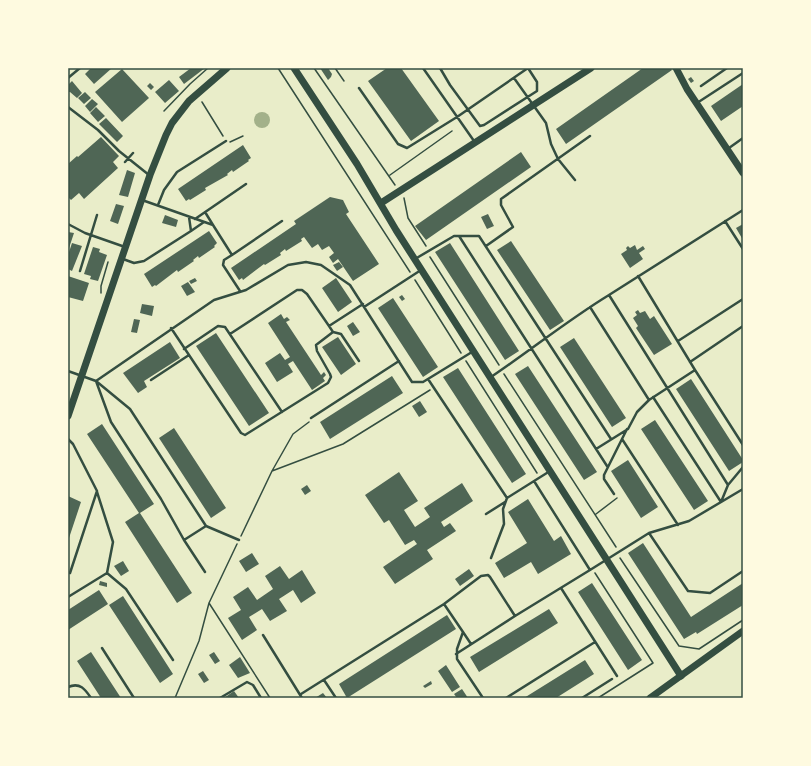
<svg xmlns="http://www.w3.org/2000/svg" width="811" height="766" viewBox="0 0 811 766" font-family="'Alegreya Sans',sans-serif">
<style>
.water{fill:#a3b18a}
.building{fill:#4f6655}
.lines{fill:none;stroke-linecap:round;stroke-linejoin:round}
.path{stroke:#344e41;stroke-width:1.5}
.service{stroke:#344e41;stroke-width:2.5}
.tertiary{stroke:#344e41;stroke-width:7}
.secondary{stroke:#344e41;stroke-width:7}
.neatline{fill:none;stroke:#344e41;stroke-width:1.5}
</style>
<rect width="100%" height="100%" fill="#e9edc9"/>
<path class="water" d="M254 120a8 8 0 1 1 16 0a8 8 0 1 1-16 0Z"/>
<path class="building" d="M91 68H112L94 84 85 74Z
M191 68H205L184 84 179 77Z
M320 68H328L332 74 331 77 328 80Z
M387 68H401L439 121 411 141 368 81Z
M643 68H670L672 70 566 144 556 129Z
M122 69 149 98 122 122 95 92Z
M691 77 694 81 691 83 688 79Z
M169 80 179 91 165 103 155 92Z
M72 81 82 93 77 98 70 92H68V85Z
M150 83 154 87 151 90 147 86Z
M743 84V106L721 121 711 106Z
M85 92 91 98 84 104 78 98Z
M92 99 98 104 90 112 85 106Z
M96 107 105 116 98 122 90 113Z
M106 118 123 136 117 142 99 124Z
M101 137 119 156 113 162 118 168 84 199 79 193 71 200 69 198 68 200V164L77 156 78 157Z
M243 145 251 158 248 160 249 161 233 172 232 170 227 174 228 175 205 188 206 190 190 200 189 199 186 201 178 189Z
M521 152 531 167 426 240 415 226Z
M127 170 135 173 128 197 119 195Z
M330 197 343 200 349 212 346 214 379 264 353 281 338 259 333 263 329 257 334 253 329 246 322 250 318 244 312 248 304 237 301 239 302 241 286 251 285 249 280 253 281 255 265 265 264 264 243 280 242 278 239 280 231 268 296 224 294 221Z
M116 204 124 206 118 224 110 221Z
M488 214 494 226 487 229 481 217Z
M165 215 178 220 176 227 162 223Z
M743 224V240L736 228Z
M209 231 217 243 214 246 215 247 199 258 198 256 193 260 194 261 178 272 177 270 156 286 155 285 152 287 144 274Z
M68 232 74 233 68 251Z
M511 241 564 321 550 330 497 250Z
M72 243 82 246 72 271 68 269V255Z
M450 243 519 351 505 360 435 252Z
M635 245 637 250 643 246 645 249 639 253 643 259 630 268 621 254 627 250 626 248 628 246 630 248Z
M93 247 100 249 99 252 107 255 98 281 90 279 91 276 84 274Z
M339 262 343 267 337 271 333 265Z
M68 276 89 283 83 301 68 297Z
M195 278 197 281 191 284 189 281Z
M336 278 352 302 338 312 322 288Z
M188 282 195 292 187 296 181 286Z
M402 295 405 299 402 301 399 297Z
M393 298 438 367 423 377 378 308Z
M142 304 154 306 152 316 140 313Z
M638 310 640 313 645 311 650 319 654 316 672 344 654 355 636 328 638 326 633 318 637 315 635 312Z
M281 314 284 319 287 317 290 320 286 322 321 375 324 372 326 375 323 378 325 381 312 390 293 361 288 364 293 372 277 382 265 363 280 353 285 360 290 357 268 323Z
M134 319 140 320 137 333 131 332Z
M353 322 360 332 353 336 347 326Z
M216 333 269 413 249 426 196 346Z
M338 337 356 364 341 375 322 347Z
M574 338 626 418 612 427 560 347Z
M170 342 180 358 144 381 147 387 138 393 123 373Z
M528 366 597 472 584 480 515 374Z
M458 368 526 474 512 483 443 377Z
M392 376 403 393 330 439 320 422Z
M691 379 743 460V462L729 471 676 389Z
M420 401 427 412 419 417 412 406Z
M655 420 708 501 694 510 641 429Z
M102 424 154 504 140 513 192 593 177 603 125 522 139 513 87 434Z
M174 428 226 508 211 518 159 438Z
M628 460 658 507 641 518 611 471Z
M399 472 418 501 404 510 415 527 430 517 424 508 462 483 473 501 441 522 444 527 450 523 456 531 427 550 433 559 395 584 383 567 417 544 414 540 405 545 389 520 384 523 365 495Z
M307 485 311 491 305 495 301 489Z
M68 496 81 502 68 541Z
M528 499 554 541 561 536 571 554 538 574 531 562 504 578 495 563 527 543 508 512Z
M643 543 691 617 743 583V605L697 634 696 632 684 639 628 553Z
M252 553 259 564 246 572 239 561Z
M123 561 129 571 121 576 114 566Z
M280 566 289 579 302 570 316 593 301 603 293 590 279 599 287 611 270 621 262 609 249 617 257 630 242 640 228 618 241 610 233 597 248 587 257 600 273 589 265 576Z
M469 569 474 576 460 586 455 579Z
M100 581 107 583V587L99 585Z
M592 583 642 660 628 670 578 592Z
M99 590 108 604 68 630V610Z
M123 596 173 674 160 683 109 605Z
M549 609 558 623 479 672 470 657Z
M447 615 456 629 347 698 339 684Z
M91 652 121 698H101L77 661Z
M214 652 220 661 215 664 209 655Z
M240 657 250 673 238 678 229 665Z
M585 660 594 674 556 698H524Z
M446 665 460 687 452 692 438 671Z
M203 671 209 680 204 683 198 674Z
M431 681 432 684 425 688 423 686Z
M462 689 468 698H457L454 694Z
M234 691 239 698H224Z
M323 693 327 698H315Z"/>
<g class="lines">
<path class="path" d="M278 68 410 272
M314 68 395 185
M335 68 344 81
M202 102 223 136
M164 111 190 84 208 68
M230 142 243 136
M390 175 452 131
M404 198 408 218 426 246
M430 257 499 365
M415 280 461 353
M101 293V286L108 262
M466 361 537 473
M504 374 616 547
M272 471 343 444 430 390
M596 514 617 498
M241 536 272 471 293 434 309 422
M620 558 679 646 699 649 743 620
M595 573 653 663 598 698
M209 603 270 698
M175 698 199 641 209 603 237 544"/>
<path class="service" d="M423 68 474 141
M440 68 450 85 480 126 484 125 537 91V82L528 68
M68 78 80 68
M514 78 546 123 551 144 558 159 575 180
M701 86 727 68
M359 88 398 144 407 148 457 117 528 68
M697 103 743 73
M68 107 98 130 119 151 149 175
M729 148 743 138
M125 162 133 153
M142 200 213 225 232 255 224 260 223 265 240 291
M158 205 164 190 177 172 226 141
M205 212 213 225
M195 219 246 184
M725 221 743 249
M68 224 85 233 125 247
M191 231 204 222
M459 236 607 466
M486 246 513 227 501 205V199L590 136
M232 255 282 221
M123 259 134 263 144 261 191 231 189 217
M415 259 454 236H479L611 439
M80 271 97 215
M638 276 695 370
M364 307 421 270
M590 307 649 400
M329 326 363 304
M171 328 241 433 245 435 328 383 331 377 330 374 317 351 316 345 333 332
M230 334 297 290H302L307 294 329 326 333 332 341 334 359 361
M678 341 743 299
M184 349 218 326 225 327 282 412
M690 362 743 326
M68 371 96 381 111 422 161 499 184 540 205 572
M491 377C531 350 568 320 609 295
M428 379 507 498 550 471
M151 380 189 355
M653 397 721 502
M311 418 399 361
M68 439 73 444 97 491 70 573
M622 439 678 525
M596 449 628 429 637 412 649 400 695 370 743 445
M534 481 590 570 649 533 689 521 743 489
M728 485 609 295 743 210
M614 494 604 479V475L627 429
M721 502 728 485 743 467
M486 514 505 502
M206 526 239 540
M649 533 688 591 710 593 743 571
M184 540 206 526 130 409 96 381 214 300 246 290 288 265 306 262 321 265 350 285 412 382H423L472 352
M491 558 504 524 503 509 507 498
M107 573 126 589 173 660
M561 588 617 676
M68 597 107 573 113 542 97 492
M444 604 463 632 457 649V659L483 698
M463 632 471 644
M263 635 302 698
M102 648 134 698
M456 654 515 616
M324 680 336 698
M68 687C80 682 85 689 91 698
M301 694 444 604 481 576 488 575 490 577 515 616 590 570
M220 698 247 682 253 685 261 698
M506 698 595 642
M582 698 612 679"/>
<path class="tertiary" d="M676 68 687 89 743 173
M381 203 591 68
M68 416 150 175 166 135 172 123 189 101 227 68
M650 698 743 631"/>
<path class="secondary" d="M294 68 357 164 396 230 681 676"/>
</g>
<rect width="811" height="766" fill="none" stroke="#fefae0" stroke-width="138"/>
<rect x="69" y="69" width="673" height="628" class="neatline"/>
</svg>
